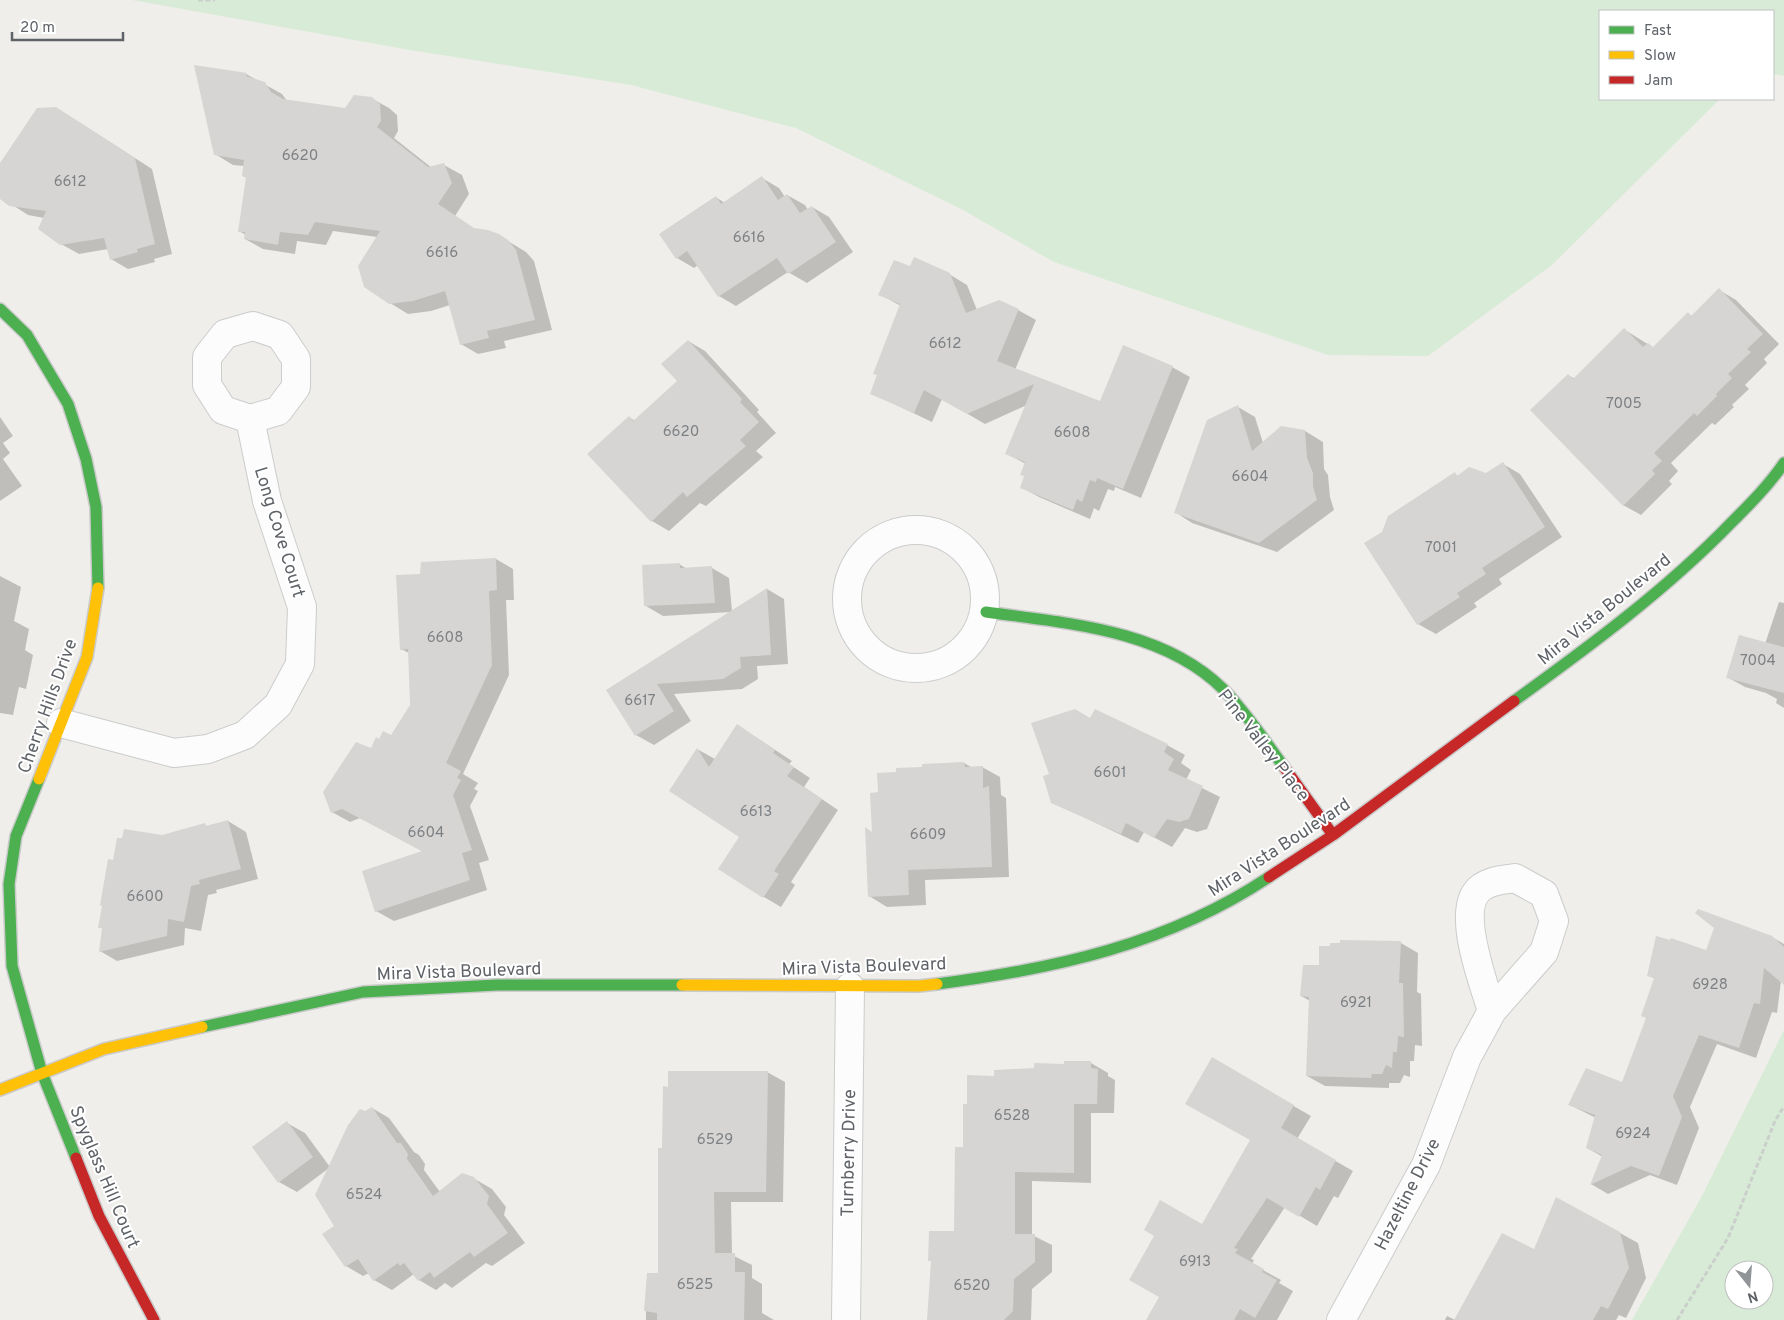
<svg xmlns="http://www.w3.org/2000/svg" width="1784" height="1320" viewBox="0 0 1784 1320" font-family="Overpass,sans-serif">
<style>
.green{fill:#d8ebd6;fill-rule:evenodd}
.shadow{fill:#0003}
.building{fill:#d6d5d3}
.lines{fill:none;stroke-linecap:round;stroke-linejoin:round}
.street-casing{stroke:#cbcccc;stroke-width:30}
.fast-casing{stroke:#cacacb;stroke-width:14}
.slow-casing{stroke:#cacacb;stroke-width:14}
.jam-casing{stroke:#cacacb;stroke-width:14}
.path{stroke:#cacfcc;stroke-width:3;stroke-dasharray:5 2.5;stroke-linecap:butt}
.street{stroke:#fdfcfc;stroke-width:28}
.fast{stroke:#4caf50;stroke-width:11}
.slow{stroke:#ffc107;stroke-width:11}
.jam{stroke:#c62828;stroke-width:11}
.labels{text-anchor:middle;stroke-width:4;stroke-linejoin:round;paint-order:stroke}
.number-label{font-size:15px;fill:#7e8184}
.street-label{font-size:18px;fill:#5f6368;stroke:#fff}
</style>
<rect width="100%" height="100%" fill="#efeeea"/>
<path class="green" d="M132 0H1784V76L1773 74V11H1600V99H1720L1552 265 1428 356 1328 355 1054 262 963 210 796 128 631 85 410 50Z
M1784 1030V1320H1632L1703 1194ZM1734 1270H1764V1300H1734Z"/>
<path class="shadow" d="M246 74 282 94 287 101 345 109 371 98 389 108 397 115 398 131 394 138 432 168 444 165 462 175 469 194 455 216 476 230 498 235 526 252 534 261 552 330 504 341 506 348 478 354 461 344 450 305 431 311 408 314 390 303 377 237 333 231 326 245 297 241 295 254 263 249 245 239 246 235 239 231 247 178 243 176 244 166 233 165 215 154Z
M74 119 152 169 172 254 154 259 155 262 128 269 111 259 108 249 79 254 61 244 44 218 28 215 0 197V165Z
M762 178 779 188 785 197 787 195 805 205 808 210 812 207 829 217 853 252 807 283 788 272 736 306 719 296 698 265 694 268 677 258 717 198 725 203Z
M911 267 949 274 967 285 977 310H1018L1036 320 1015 370 1101 403 1172 367 1190 377 1141 498 1115 487 1114 491 1108 489 1099 511 1094 508 1090 519 1039 497 1021 487 1025 476 1026 464 1007 454 1027 405 985 424 942 399 932 422 871 393 901 306 879 294Z
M1719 290 1736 300 1779 344 1764 359 1767 363 1745 385 1749 389 1732 405 1734 407 1715 425 1712 423 1671 463 1678 471 1669 481 1672 484 1641 515 1623 505 1568 375 1575 379 1625 330 1654 348 1688 314 1692 316Z
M688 341 705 351 759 410 757 412 776 433 756 451 763 457 706 506 700 503 669 531 652 521 589 454 629 417 635 421 679 381Z
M1238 407 1255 417 1263 443 1305 431 1323 442 1324 469 1328 475 1330 497 1334 510 1277 552 1192 523 1175 512Z
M0 417 13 436 3 443 10 453 3 459 22 486 0 501Z
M1503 464 1520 474 1562 537 1499 579 1502 584 1474 603 1477 607 1436 634 1418 624 1383 533 1455 474 1458 476 1486 474Z
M496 559 513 569 514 600H506L509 675 463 774 478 783 474 789 478 791 470 806 489 860 479 863 487 890 394 921 376 911 424 852 360 818 350 822 332 812 371 750 380 740 392 737 411 705 409 653 401 649 422 575Z
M679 564 687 569 712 568 729 578 732 611 767 589 784 599 788 664 757 666 758 679 742 689 674 694 691 721 654 745 636 735 608 690 731 612 663 616 646 606Z
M0 576 21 587 14 621 29 629 25 650 33 655 26 689 19 687 13 715 0 713Z
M1779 602 1784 603V708L1776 703 1777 699 1766 693 1745 687 1727 677 1765 644Z
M1091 719 1167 745 1185 755 1181 763 1191 770 1186 780 1220 797 1207 829 1197 832 1185 828 1172 847 1144 832 1138 843 1052 802 1050 775Z
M754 736 792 761 789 764 810 778 804 787 838 810 791 882 795 885 781 907 764 897 740 837 697 749 715 759Z
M964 763 971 767H982L1000 777 1001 795 1006 798 1009 877 925 880 926 905 887 907 869 896 873 833 879 794 897 773Z
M228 821 246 832 258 879 216 890 217 893 208 895 201 931 185 928 184 945 117 961 100 951 103 929 99 927 114 862 162 836 205 825 209 827Z
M1772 937 1784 944V983L1781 981 1777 1013 1772 1012 1756 1058 1717 1044 1690 1107 1699 1128 1677 1185 1650 1175 1608 1194 1591 1184 1603 1157 1587 1148 1596 1118 1570 1105 1623 1083 1648 1019 1655 979 1649 975 1707 952Z
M1401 943 1418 953 1417 992 1421 994 1422 1046 1415 1045 1414 1061H1410V1077L1404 1075 1400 1083H1389V1088L1325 1086 1307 1076 1310 1001 1301 996 1320 967Z
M1212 1059 1311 1116 1297 1139 1353 1171 1338 1198 1334 1196 1317 1226 1285 1207 1251 1259 1254 1260 1252 1264 1281 1280 1279 1283 1293 1291 1277 1320H1148L1251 1140Z
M1091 1063 1108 1073V1076L1115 1080 1114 1113H1091V1183L1032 1181V1235L1052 1245V1272L1032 1289 1031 1320H928L932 1262 929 1260 955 1233 968 1105 995 1077 1035 1069V1065Z
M767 1072 785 1082 783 1202H731L732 1255 752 1265V1278L762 1284V1313L774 1320H646V1301L660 1274 664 1149Z
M372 1108 389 1118 414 1152 419 1155 425 1164 424 1170 440 1192 473 1178 492 1189 506 1207 504 1215 525 1243 492 1266 486 1263 452 1288 445 1283 436 1290 419 1280 414 1274 392 1290 374 1280 369 1273 363 1276 346 1266 336 1227 329 1168 297 1192 279 1182 287 1123 305 1133 330 1167 366 1112Z
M1620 1233 1638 1243 1646 1278 1626 1318 1619 1315 1616 1320H1445L1447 1316 1455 1320 1534 1251Z"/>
<path class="building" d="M194 65 247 73 246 76 265 82 271 92 283 99 345 108 354 95 372 97 380 104 381 121 377 127 428 167 444 163 452 183 438 204 474 228 488 230 499 234 508 240 516 250 535 320 487 331 489 338 460 345 445 291 413 301 389 304 364 287 358 266 380 231 315 222 308 235 280 232 278 245 244 239 245 232H238L246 177 242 176 244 160 214 155Z
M56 107 135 158 155 244 137 249 138 252 110 260 104 238 60 245 38 229 46 211 9 206 0 199V163L37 108Z
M762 176 778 200 787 194 800 213 812 206 836 242 788 274 777 258 718 297 687 251 676 259 659 234 716 196 721 204Z
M914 257 950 273 966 313 999 300 1019 309 997 361 1100 401 1123 345 1173 366 1123 489 1097 478 1096 482 1090 480 1082 502 1077 499 1073 510 1020 488 1024 476 1020 475 1025 462 1005 454 1034 384 967 414 924 390 914 413 870 394 877 375 873 374 900 304 878 295 894 260 910 266Z
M1719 288 1763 334 1747 349 1751 352 1728 374 1732 378 1716 394 1717 396 1697 416 1694 413 1654 453 1662 461 1652 470 1655 474 1623 506 1530 410 1568 374 1573 379 1624 328 1643 347 1648 343 1653 347 1688 312 1691 316Z
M688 340 742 399 740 402 759 422 740 440 746 446 687 497 683 492 651 522 587 454 629 416 633 421 677 381 661 364Z
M1238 405 1252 451 1281 426 1305 430 1307 458 1313 473V486L1317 500 1259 543 1174 513 1207 420Z
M1503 462 1545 527 1482 568 1486 574 1457 593 1460 597 1417 625 1364 543 1382 532 1388 516 1455 472 1457 476 1469 467 1486 473Z
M496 558 497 590 489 591 492 665 446 763 461 771 457 778 461 780 453 795 472 850 462 853 470 880 375 912 362 871 422 851 342 809 331 813 323 792 356 742 371 748 376 737 379 739 383 731 391 735 410 705 408 649 400 650 396 575 420 574 421 562Z
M680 563V568L712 566 715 603 644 606 642 565Z
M767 588 771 655 740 657 741 668 723 679 657 684 674 711 635 736 606 690Z
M1739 635 1784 647V693L1726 678Z
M1075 709 1090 718 1095 709 1168 744 1164 752 1174 759 1168 770 1203 786 1189 819 1179 822 1167 819 1154 838 1126 823 1121 834 1051 803 1043 776 1049 774 1031 723Z
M737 724 775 750 773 753 794 767 787 776 822 799 774 871 779 874 763 898 718 869 739 837 669 791 697 748 709 767Z
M964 762 965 767 983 766V788L989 786 992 867 908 870 909 895 868 897 865 827 872 832 870 793 878 792 877 773 896 772V768L922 767V764Z
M228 820 241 869 199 880 200 884 191 886 184 922 168 919 167 936 99 952 102 928H98L102 906 100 905 108 859 113 860 117 838H122L124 829 162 835 205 823 206 826Z
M1698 909 1772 936 1784 947V985L1764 968 1760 1004 1754 1003 1739 1048 1699 1035 1673 1096 1682 1117 1659 1176 1631 1166 1590 1185 1602 1155 1586 1148 1595 1115 1568 1105 1586 1068 1622 1082 1646 1018 1641 1016 1654 978 1647 976 1656 936 1670 940 1671 938 1706 950 1714 928 1695 913Z
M1340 940 1401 941 1399 983H1403L1404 1037 1398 1036 1397 1052H1393L1392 1068 1386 1065 1382 1074H1372L1371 1078 1306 1076 1309 997 1300 996 1303 965H1319V946H1330V943H1340Z
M1212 1057 1294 1105 1281 1128 1336 1160 1320 1190 1316 1187 1299 1217 1267 1198 1234 1248 1238 1249 1235 1253 1264 1269 1262 1272 1277 1280 1255 1318 1240 1309 1234 1320H1146L1159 1297 1129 1280 1154 1236 1144 1230 1160 1200 1202 1224 1250 1140 1185 1104Z
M1064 1061H1091V1068L1098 1069 1097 1104H1074V1173L1015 1172V1234H1035V1262L1014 1279 1013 1311 1004 1320H927L931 1261H928L929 1231H954L955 1147H963V1104H967V1075L994 1076V1070L1034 1068V1063L1064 1064Z
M668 1071H768L766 1192H714L715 1253H735V1272H745L744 1320H657V1313L644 1311 647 1273H658V1148H662L663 1086 668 1087Z
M372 1107 397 1143H401L408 1154 407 1159 433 1196 462 1173 474 1177 489 1196 487 1204 508 1233 474 1257 470 1252 434 1278 430 1272 418 1281 404 1263 400 1266 398 1263 373 1281 358 1259 345 1267 322 1234 334 1226 315 1195 348 1125 360 1109 365 1111Z
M287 1121 313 1157 278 1183 252 1147Z
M1556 1197 1620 1232 1629 1268 1608 1309 1601 1306 1593 1320H1454L1502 1233 1534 1249Z"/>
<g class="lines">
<g class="street-casing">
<path id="street" d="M253 326 280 335 296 359V387L278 411 250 419 223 410 207 385V357L225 334Z
M847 599a69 69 0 1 1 138 0a69 69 0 1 1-138 0Z
M61 723 174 753 208 749 245 735 278 705 300 664 302 607 267 501 250 419
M1515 878 1544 894 1554 921 1544 952 1492 1011C1484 984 1453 906 1482 887 1492 880 1504 880 1515 878Z
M846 1320 850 987
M1341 1320 1426 1165 1467 1057 1492 1011"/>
</g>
<g class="fast-casing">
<path id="fast" d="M0 309 27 335 68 404 86 459 96 507 98 588
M986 612C1065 623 1163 629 1223 689 1245 711 1265 741 1284 767
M1514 701C1590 646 1666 590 1731 523 1750 504 1769 485 1784 463
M39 779 16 836 9 884 12 966 42 1073 76 1158
M937 984C1054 969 1169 944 1269 877
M202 1027 363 992 497 985H682"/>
</g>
<g class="slow-casing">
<path id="slow" d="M39 779 87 657 98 588
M682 985 919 986 937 984
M0 1090 104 1049 202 1027"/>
</g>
<g class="jam-casing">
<path id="jam" d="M1284 767 1333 835
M1269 877 1333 835 1514 701
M76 1158 99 1216 154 1320"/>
</g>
<path class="path" d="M198 0H215
M1677 1320 1728 1238 1775 1121 1784 1106"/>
<use href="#street" class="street"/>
<use href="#fast" class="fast"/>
<use href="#slow" class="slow"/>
<use href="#jam" class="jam"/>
</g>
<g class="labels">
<g class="number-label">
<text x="300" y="160">6620</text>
<text x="70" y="186">6612</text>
<text x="749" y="242">6616</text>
<text x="442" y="257">6616</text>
<text x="945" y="348">6612</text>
<text x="1624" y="408">7005</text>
<text x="681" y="436">6620</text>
<text x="1072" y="437">6608</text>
<text x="1250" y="481">6604</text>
<text x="1441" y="552">7001</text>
<text x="445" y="642">6608</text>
<text x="1758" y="665">7004</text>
<text x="640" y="705">6617</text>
<text x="1110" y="777">6601</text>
<text x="756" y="816">6613</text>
<text x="426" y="837">6604</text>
<text x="928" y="839">6609</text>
<text x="145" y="901">6600</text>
<text x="1710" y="989">6928</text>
<text x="1356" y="1007">6921</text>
<text x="1012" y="1120">6528</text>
<text x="1633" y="1138">6924</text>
<text x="715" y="1144">6529</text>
<text x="364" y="1199">6524</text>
<text x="1195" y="1266">6913</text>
<text x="695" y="1289">6525</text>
<text x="972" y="1290">6520</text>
</g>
<g class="street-label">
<text transform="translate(280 532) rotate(73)" y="6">Long Cove Court</text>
<text transform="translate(1604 609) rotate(-39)" y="6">Mira Vista Boulevard</text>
<text transform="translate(47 706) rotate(-70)" y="6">Cherry Hills Drive</text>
<text transform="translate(1264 745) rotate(52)" y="6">Pine Valley Place</text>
<text transform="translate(1279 847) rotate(-33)" y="6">Mira Vista Boulevard</text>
<text transform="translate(864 966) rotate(-2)" y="6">Mira Vista Boulevard</text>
<text transform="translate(459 971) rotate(-2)" y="6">Mira Vista Boulevard</text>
<text transform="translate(848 1153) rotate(-89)" y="6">Turnberry Drive</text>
<text transform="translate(105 1177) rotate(67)" y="6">Spyglass Hill Court</text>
<text transform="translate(1407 1194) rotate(-63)" y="6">Hazeltine Drive</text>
</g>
</g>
<rect x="1599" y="10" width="175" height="90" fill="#ffffff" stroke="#bfc1c3"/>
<rect x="1609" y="26" width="25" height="8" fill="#4caf50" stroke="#bfc1c3"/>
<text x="1644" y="35" font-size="15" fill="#5f6368">Fast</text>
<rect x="1609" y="51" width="25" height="8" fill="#ffc107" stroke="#bfc1c3"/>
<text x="1644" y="60" font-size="15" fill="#5f6368">Slow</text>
<rect x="1609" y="76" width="25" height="8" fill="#c62828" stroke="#bfc1c3"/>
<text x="1644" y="85" font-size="15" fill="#5f6368">Jam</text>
<g transform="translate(1749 1285) rotate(163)"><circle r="24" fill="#ffffff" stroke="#bfc1c3"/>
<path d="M0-4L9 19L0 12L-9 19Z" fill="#919496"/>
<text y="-8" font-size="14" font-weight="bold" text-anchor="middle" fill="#5f6368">N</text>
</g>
<path d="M12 32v8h111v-8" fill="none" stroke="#5f6368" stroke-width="2.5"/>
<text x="20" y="32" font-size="15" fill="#5f6368" stroke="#ffffff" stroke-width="4" paint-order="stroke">20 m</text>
</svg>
